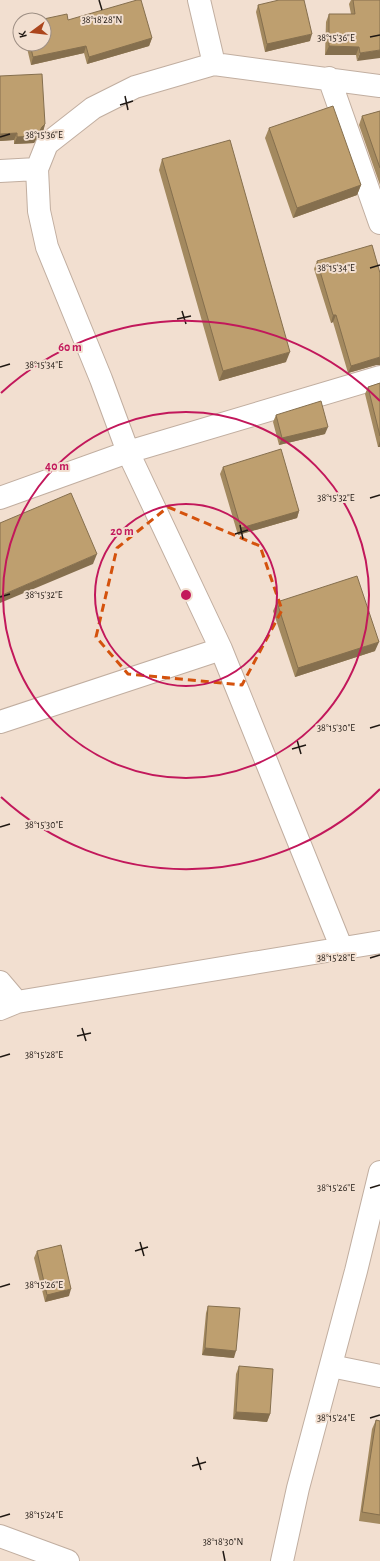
<svg xmlns="http://www.w3.org/2000/svg" width="380" height="1561" viewBox="0 0 380 1561" font-family="'Alegreya Sans',sans-serif">
<style>
.lines{fill:none;stroke-linecap:round;stroke-linejoin:round}
.street-casing{stroke:#c1aea0;stroke-width:24}
.street{stroke:#fff;stroke-width:22}
.wall{fill:#a3895f}
.shaded-wall{fill:#856f4e}
.building{fill:#be9f6f;stroke:#856f4e}
.marked{fill:none;stroke:#d4520d;stroke-width:3;stroke-dasharray:8 5;stroke-linejoin:round}
.ticks{fill:none;stroke:#1f1813;stroke-width:1.5}
.ring{fill:none;stroke:#c2185b;stroke-width:2}
.ticks-label{font-size:10px;text-anchor:middle;fill:#1f1813;stroke:#f2dfd0;stroke-width:4;stroke-linejoin:round;paint-order:stroke}
.centre{fill:#c2185b;stroke:#f2dfd0;stroke-width:2}
.ring-label{font-size:12px;text-anchor:middle;font-weight:bold;fill:#c2185b;stroke:#f2dfd0;stroke-width:4;stroke-linejoin:round;paint-order:stroke}
</style>
<rect width="100%" height="100%" fill="#f2dfd0"/>
<g class="lines">
<g class="street-casing">
<path id="street" d="M199 0 214 64
M329 78 380 223
M0 171 37 169
M0 498 128 452 101 379 47 247 39 211 37 169 47 144 93 108 135 87 214 64 380 86
M0 722 221 649
M342 949 221 649 128 452 380 377
M0 982 17 1002
M0 1009 17 1002 380 942
M331 1366 380 1376
M0 1536 68 1561
M282 1561 298 1488 356 1271 380 1172"/>
</g>
<use href="#street" class="street"/>
</g>
<path class="wall" d="M351 0H380L357 61 356 55H325L326 22 329 14H351L349 4Z
M258 5 310 41 265 52 256 12Z
M68 20 152 38 149 46 87 64 84 53 31 65 26 44H44Z
M0 76 45 124 43 132 39 134 34 143 14 144V140L0 141Z
M380 111V185L359 125 362 116Z
M269 128 361 185 357 195 293 218 265 138Z
M162 159 286 362 219 381 159 170Z
M317 261 376 365 348 373 333 322 331 323 314 269Z
M380 383V447H378L365 394 368 387Z
M276 415 325 434 279 445 273 422Z
M223 467 299 511 297 518 238 535 220 474Z
M277 602 375 651 295 677 273 611Z
M37 1251 69 1296 45 1302 34 1258Z
M208 1306 234 1358 202 1355 206 1313Z
M239 1366 270 1414 267 1422 233 1419 236 1374Z
M376 1420 380 1421V1524L359 1521 372 1429Z"/>
<path class="shaded-wall" d="M312 34 310 41 265 52 267 44Z
M152 38 149 46 87 64 89 57Z
M86 46 84 53 31 65 33 57Z
M329 46 359 47 356 55H325Z
M380 50V58L357 61 360 53Z
M45 124 43 132 39 134 34 143 14 144 17 137 42 127Z
M17 133 14 140 0 141V134Z
M361 185 357 195 293 218 297 208Z
M333 315H336L333 322 331 323Z
M290 352 286 362 219 381 223 371Z
M380 357V365H376L348 373 351 366Z
M328 427 325 434 279 445 282 438Z
M380 441V447H378Z
M299 511 297 518 238 535 241 528Z
M97 554 93 564 0 603V596Z
M379 642 375 651 295 677 298 668Z
M71 1289 69 1296 45 1302 47 1295Z
M205 1348 236 1351 234 1358 202 1355Z
M236 1412 270 1414 267 1422 233 1419Z"/>
<path class="building" d="M137 0H141L152 38 89 57 86 46 33 57 30 44H44V20H39L67 14 68 20Z
M279 0H304L312 34 267 44 258 5Z
M353 0H380V50L360 53 359 47 329 46V14H355Z
M42 74 45 124 42 127 37 136 17 137V133L0 134V76Z
M333 106 361 185 297 208 269 128Z
M380 111V168L362 116Z
M230 140 290 352 223 371 162 159Z
M372 245 380 273V357L351 366 336 315H333L317 261Z
M380 383V436L368 387Z
M321 401 328 427 282 438 276 415Z
M281 449 299 511 241 528 223 467Z
M71 493 97 554 0 596V523Z
M357 576 379 642 298 668 277 602Z
M61 1245 71 1289 47 1295 37 1251Z
M208 1306 240 1308 236 1351 205 1348Z
M239 1366 273 1369 270 1414 236 1412Z
M376 1420 380 1421V1515L362 1512Z"/>
<path class="marked" d="M168 507 260 546 282 610 242 685 128 674 96 637 117 548Z"/>
<path class="ticks" d="M99 0 102 10M370 37 380 35M125 96 128 110M120 105 133 101M0 137 10 134M370 268 380 265M182 311 186 324M177 319 191 316M0 367 10 364M370 498 380 495M240 525 243 539M235 534 248 530M0 597 10 594M370 728 380 725M297 740 301 754M292 749 306 745M0 827 10 824M370 958 380 955M82 1028 86 1041M77 1036 91 1033M0 1057 10 1054M370 1188 380 1185M140 1242 144 1256M135 1251 148 1247M0 1287 10 1284M370 1418 380 1415M197 1457 201 1470M192 1466 206 1462M0 1517 10 1514M223 1551 225 1561"/>
<g class="ring">
<circle cx="186" cy="595" r="91"/>
<circle cx="186" cy="595" r="183"/>
<path d="M380 789A274 274 0 0 1 1 797M1 393A274 274 0 0 1 380 401"/>
</g>
<g class="ticks-label">
<text x="102" y="23">38°18'28"N</text>
<text x="336" y="41">38°15'36"E</text>
<text x="44" y="138">38°15'36"E</text>
<text x="336" y="271">38°15'34"E</text>
<text x="44" y="368">38°15'34"E</text>
<text x="336" y="501">38°15'32"E</text>
<text x="44" y="598">38°15'32"E</text>
<text x="336" y="731">38°15'30"E</text>
<text x="44" y="828">38°15'30"E</text>
<text x="336" y="961">38°15'28"E</text>
<text x="44" y="1058">38°15'28"E</text>
<text x="336" y="1191">38°15'26"E</text>
<text x="44" y="1288">38°15'26"E</text>
<text x="336" y="1421">38°15'24"E</text>
<text x="44" y="1518">38°15'24"E</text>
<text x="223" y="1545">38°18'30"N</text>
</g>
<circle cx="186" cy="595" r="6" class="centre"/>
<g class="ring-label">
<text x="70" y="351">60 m</text>
<text x="57" y="470">40 m</text>
<text x="122" y="535">20 m</text>
</g>
<g transform="translate(32 32) rotate(255)"><circle r="19" fill="#f2dfd0" stroke="#9e8f84"/>
<path d="M0-3L7 15L0 10L-7 15Z" fill="#ac461d"/>
<text y="-6" font-size="11" font-weight="bold" text-anchor="middle" fill="#1f1813">K</text>
</g>
</svg>
